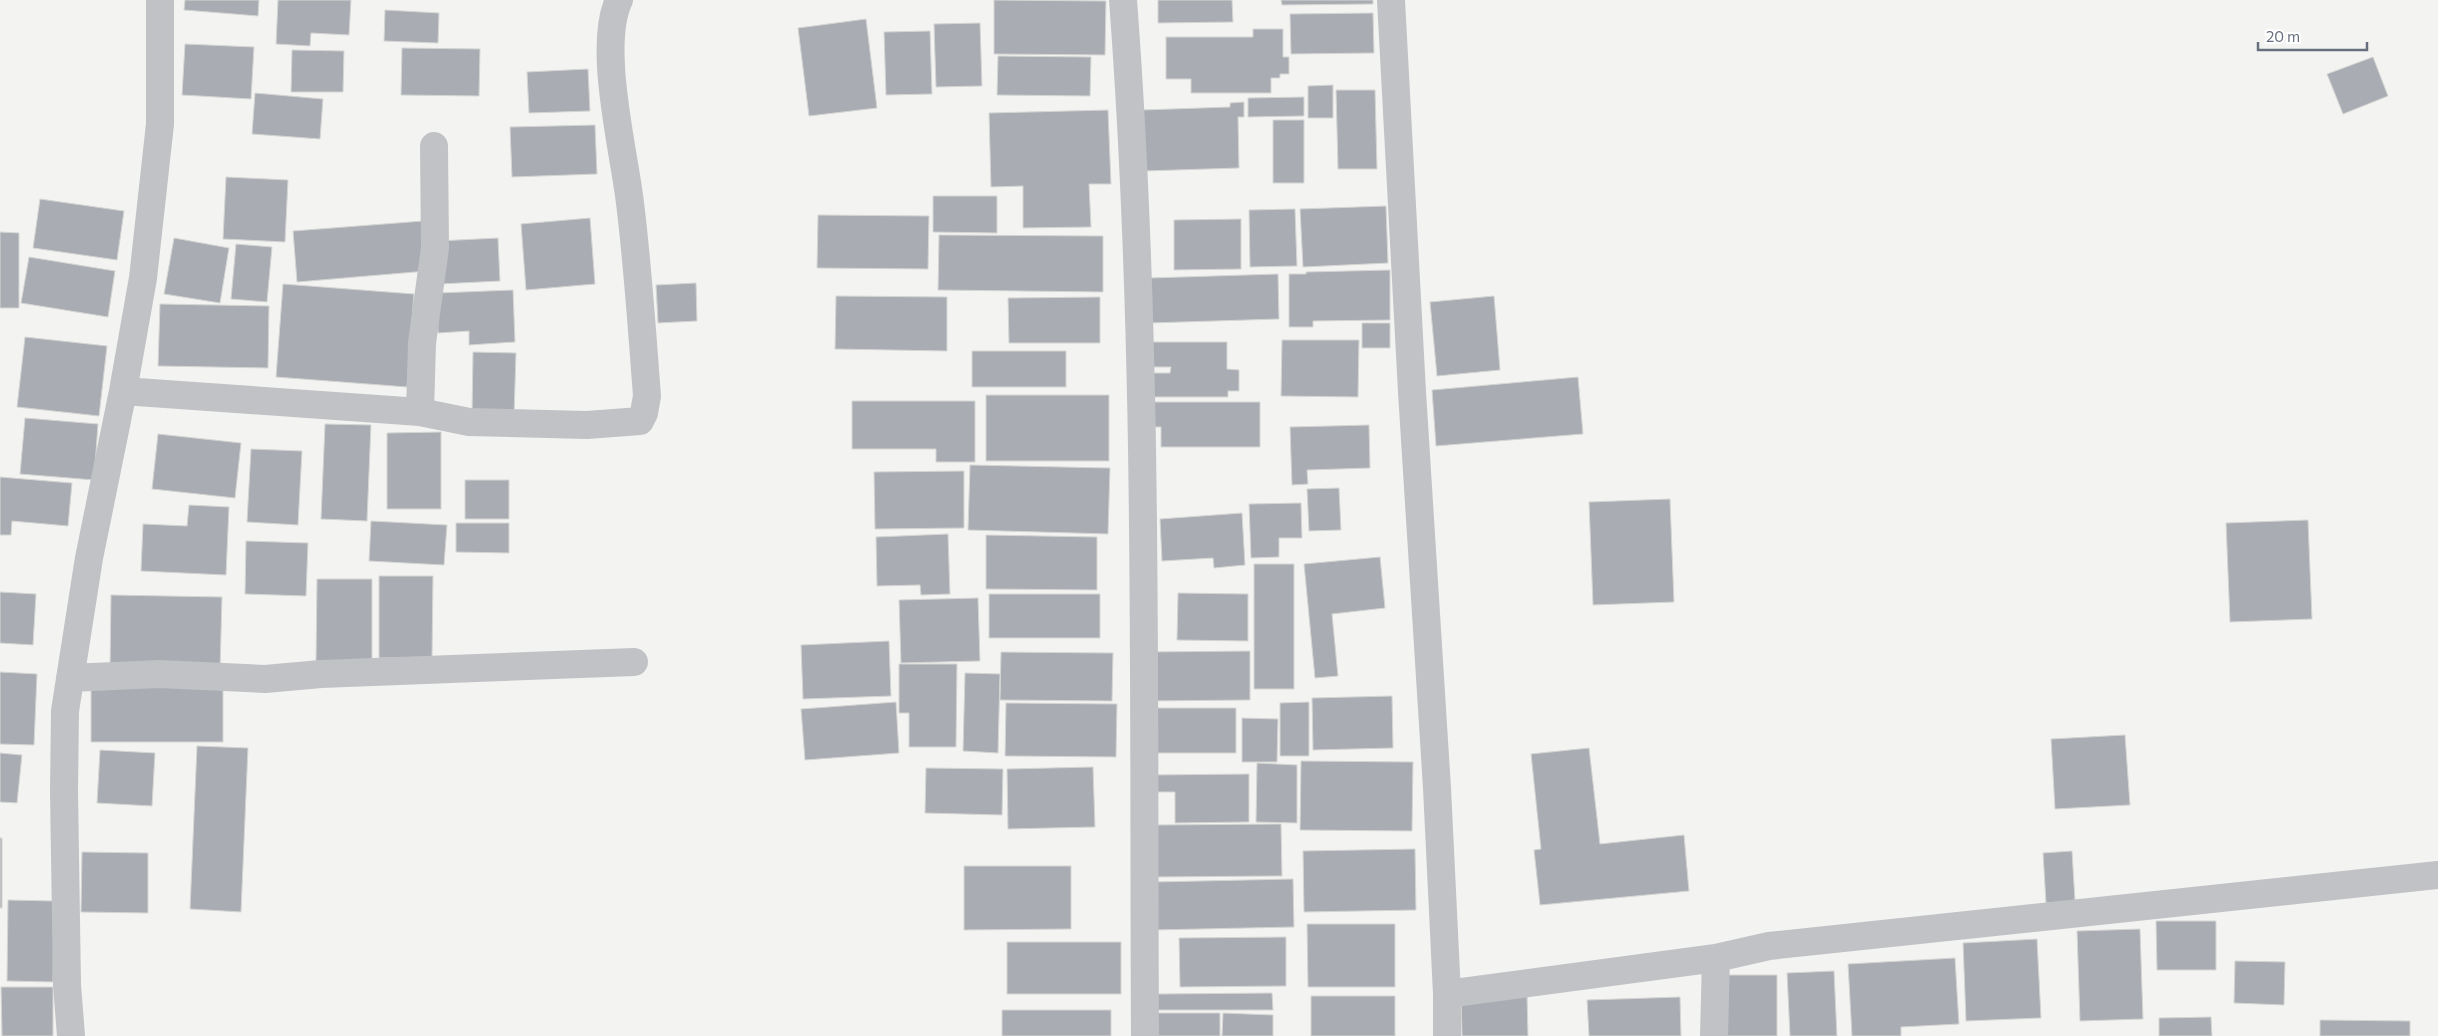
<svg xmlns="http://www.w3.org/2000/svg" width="2438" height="1036" viewBox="0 0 2438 1036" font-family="Commissioner,sans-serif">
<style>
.building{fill:#a9adb3;stroke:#d5d5d3}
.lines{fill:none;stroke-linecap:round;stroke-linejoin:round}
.street{stroke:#c0c2c5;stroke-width:28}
</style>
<rect width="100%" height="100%" fill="#f3f4f1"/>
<path class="building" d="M185 0H259L258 16 184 10Z
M278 0H351L349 35 311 33 310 46 276 44Z
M994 0 1106 1 1105 55 994 54Z
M1158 0H1232L1233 22 1158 23Z
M1281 0H1373V4L1282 5Z
M385 10 439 13 438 43 384 41Z
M1373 13 1374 53 1291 54 1290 14Z
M866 19 877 108 809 116 798 28Z
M980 23 982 86 936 87 934 24Z
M1253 29H1283V57H1289V74H1280V78H1271V93H1191V79H1166V37H1253Z
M930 31 932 94 886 95 884 32Z
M185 44 254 47 251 99 182 95Z
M402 48 480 49 479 96 401 95Z
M292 50 344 51 343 92H291Z
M998 56 1091 57 1090 96 997 95Z
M2373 57 2388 96 2343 114 2327 74Z
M588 69 590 111 529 113 527 72Z
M1333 85V118H1308V86Z
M1336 90H1375L1377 169H1338Z
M255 93 323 99 320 139 252 134Z
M1304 97V116L1248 117V98Z
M1244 102V117H1238L1239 168 1144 171 1142 110 1230 107V103Z
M1108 110 1111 184H1089L1091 227 1023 228V186L991 187 989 113Z
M1273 120H1304V183H1273Z
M595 125 597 174 512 177 510 127Z
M226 177 288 180 285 242 223 239Z
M933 196H997V233L933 232Z
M40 199 124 211 117 260 33 248Z
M1386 206 1388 263 1303 267 1300 209Z
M1295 209 1297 266 1250 267 1249 210Z
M818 215 929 216 928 269 817 268Z
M590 218 595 284 526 290 521 224Z
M1241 219V269L1174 270V220Z
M423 221 427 271 297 282 293 231Z
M0 232 19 233V308H0Z
M939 235 1103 236V292L938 290Z
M174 238 229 248 220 303 164 294Z
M498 238 500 281 440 284 438 241Z
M236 244 272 247 267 302 231 299Z
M29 257 115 271 108 317 21 303Z
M1390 270V320L1313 321V327H1289V274H1306V272Z
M1278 274 1279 319 1150 323 1149 278Z
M696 283 697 321 658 323 656 285Z
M283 284 414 294 407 387 276 377Z
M513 290 515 342 469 345V331L438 333 437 293Z
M836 296 947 297V351L835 349Z
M1494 296 1500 370 1437 376 1430 302Z
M1100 297V343H1009L1008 298Z
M160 304 269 306 268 368 158 366Z
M1362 323H1390V348H1362Z
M25 337 107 346 99 416 17 407Z
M1282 340H1359L1358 397 1281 396Z
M1143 342H1227V369L1239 370V391H1228V397H1144V373H1170L1171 367H1143Z
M972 351H1066V387H972Z
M473 352 516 353 514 416 472 415Z
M1578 377 1583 434 1436 446 1432 390Z
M986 395H1109V461H986Z
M852 401H975V462H936V449H852Z
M1142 402H1260V447H1161V427H1142Z
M25 418 98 424 94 480 20 474Z
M325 424 371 425 367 521 321 519Z
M1369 425 1370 468 1307 470 1308 484 1292 485 1290 427Z
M441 432V509H387V433Z
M158 434 241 443 235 498 152 489Z
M251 449 302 451 298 525 247 522Z
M970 465 1110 468 1108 534 968 530Z
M964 471V528L875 529 874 472Z
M0 477 72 483 68 526 12 521 11 535H0Z
M465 480H509V519H465Z
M1339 488 1341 530 1309 531 1307 489Z
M1670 499 1674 602 1593 605 1589 502Z
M1301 503 1302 538H1279V557L1251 558 1249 504Z
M189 505 229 507 226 575 141 571 143 524 187 526Z
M1242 513 1245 565 1214 568 1213 558 1162 561 1160 519Z
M2308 520 2312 619 2230 622 2226 523Z
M371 521 447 525 444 565 369 561Z
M456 523H509V553L456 552Z
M948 534 950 594 921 595 920 585 877 586 876 537Z
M986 535 1097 537V590L986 589Z
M246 541 308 543 306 596 245 594Z
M1380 557 1385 608 1332 614 1338 676 1315 678 1304 564Z
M1254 564H1294V689H1254Z
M379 576H433L432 658H379Z
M317 579H372V661H316Z
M0 592 36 594 33 645 0 643Z
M1178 593 1248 594V641L1177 640Z
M989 594H1100V638H989Z
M111 595 222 597 220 671 110 669Z
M978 598 980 661 901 663 899 600Z
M889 641 891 696 803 699 801 645Z
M1250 651V700L1147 701 1145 652Z
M1001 652 1113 653 1112 701 1000 700Z
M899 664H957L956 747H909V713H899Z
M0 672 37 674 34 745 0 744Z
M965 673 1000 674 998 753 963 751Z
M91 684H223V742H91Z
M1392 696 1393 748 1313 750 1312 698Z
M896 702 899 753 805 760 801 709Z
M1309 702V756H1280V703Z
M1006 703 1117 704 1116 757 1005 756Z
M1149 708H1236V753H1149Z
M1242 718 1278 719 1277 762H1242Z
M2125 735 2130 805 2055 809 2051 739Z
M197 746 248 748 241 912 190 909Z
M1589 748 1600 844 1684 835 1689 891 1540 905 1534 850 1541 849 1531 754Z
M100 750 155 753 152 806 97 803Z
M0 753 22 755 17 803 0 802Z
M1301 761 1413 762 1412 831 1300 830Z
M1257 763 1297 765V823L1256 822Z
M1093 767 1095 827 1008 829 1007 769Z
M926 768 1003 769 1002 815 925 813Z
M1249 774V822L1175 823V792H1150V775Z
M1281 824 1282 876 1154 877V825Z
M0 838H2V908H0Z
M1415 849 1416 910 1304 912 1303 851Z
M2072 851 2075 901 2046 903 2043 853Z
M82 852 148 853V913L81 912Z
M964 866H1071V929L964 930Z
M1293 879 1294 927 1153 930 1152 882Z
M8 900 54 901 53 982 7 981Z
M2156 921H2216V970H2157Z
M1307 924H1395V987H1308Z
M2140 929 2143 1019 2080 1021 2077 931Z
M1286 937V986L1180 987 1179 938Z
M2037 939 2041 1018 1966 1021 1963 943Z
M1007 942H1121V994H1007Z
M1955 958 1959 1024 1901 1027V1036H1852L1848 964Z
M2235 961 2285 962 2284 1005 2234 1003Z
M1834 971 1837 1036H1790L1787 973Z
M1724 975H1777V1036H1724Z
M1 987H53V1036H2Z
M1272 993 1273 1010H1156V994Z
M1527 994 1528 1036H1462L1461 996Z
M1311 996H1395V1036H1311Z
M1680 997 1681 1036H1589L1587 1000Z
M1002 1010H1111V1036H1002Z
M1154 1013H1220V1036H1154Z
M1223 1013 1273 1015V1036H1222Z
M2211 1017 2212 1036H2159V1018Z
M2320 1020 2410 1021V1036H2320Z"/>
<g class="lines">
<path class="street" d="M1123 0C1149 344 1143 691 1145 1036
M1391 0 1412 392 1437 788 1447 994 1716 958
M123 391 420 412 469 422 587 425 640 421 644 413 647 396C642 332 638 267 630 203 624 151 597 46 619 0
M420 412 422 343 435 248 434 146
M70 678 159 674 265 679 321 674 634 662
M1447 994V1036
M71 1036 67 985 64 791 65 711 89 558 123 391 143 278 160 124V0
M1714 1036 1716 958 1769 946 2438 875"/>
</g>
<path d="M2258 42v8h109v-8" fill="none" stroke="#676f7e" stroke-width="2.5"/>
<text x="2266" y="42" font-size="15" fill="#676f7e" stroke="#ffffff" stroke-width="4" paint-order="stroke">20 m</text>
</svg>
